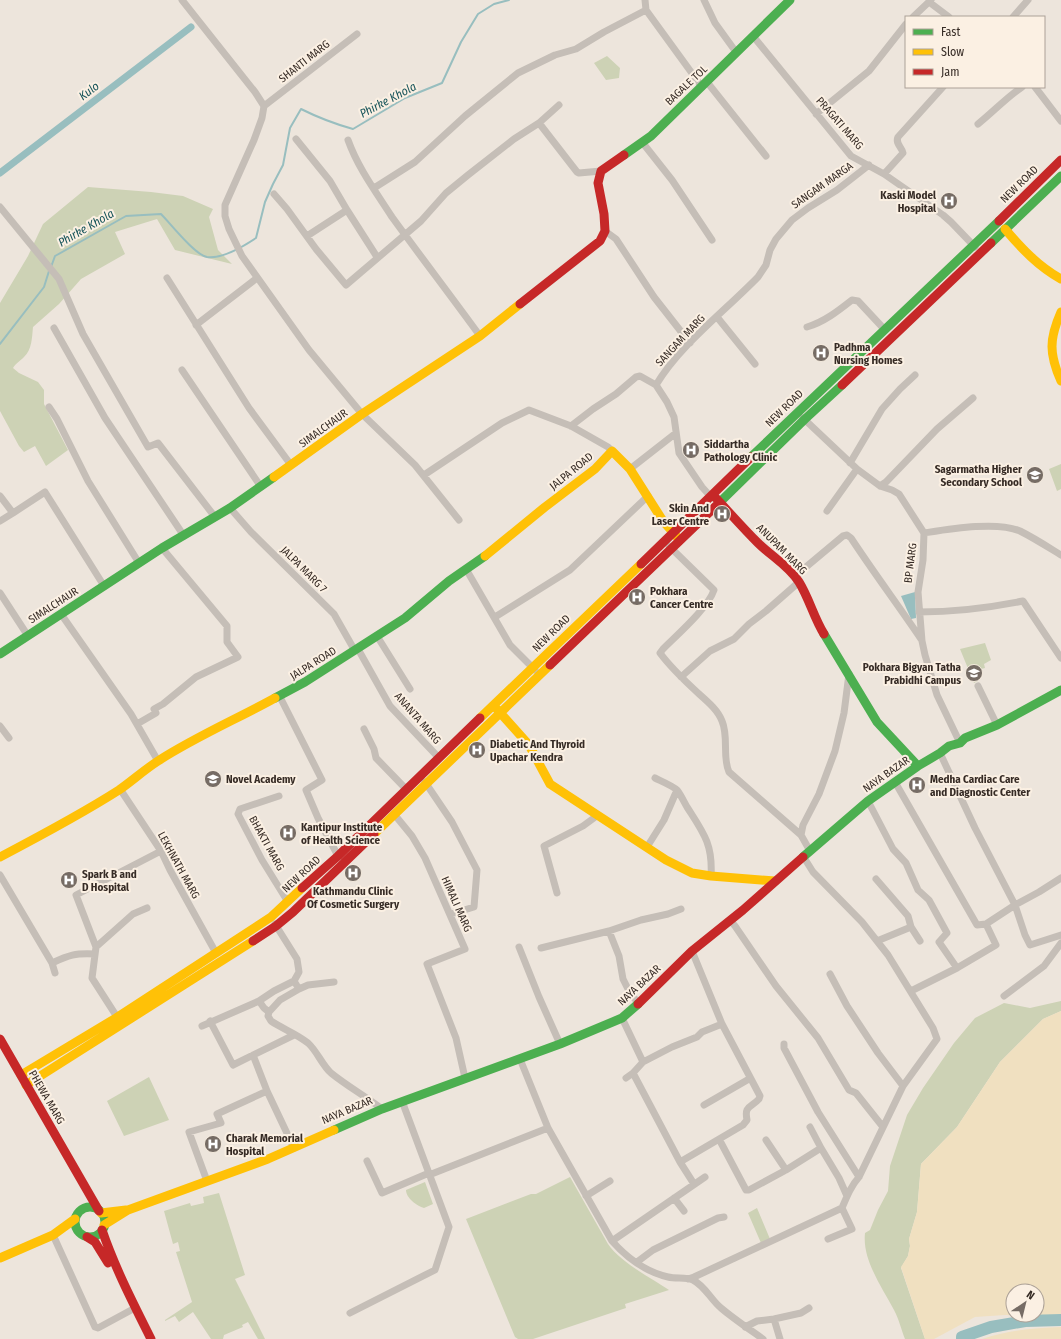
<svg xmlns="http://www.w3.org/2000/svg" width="1061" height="1339" viewBox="0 0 1061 1339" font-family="'Fira Sans Condensed',sans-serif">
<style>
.green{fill:#cdd2b5}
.sand{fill:#f0e0c0;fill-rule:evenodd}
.water{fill:#98bebf}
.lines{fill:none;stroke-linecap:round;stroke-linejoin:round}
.stream{stroke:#98bebf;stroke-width:2}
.canal{stroke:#98bebf;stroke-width:7}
.river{stroke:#98bebf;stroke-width:12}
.street{stroke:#c5beb7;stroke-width:7}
.fast{stroke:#4caf50;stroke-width:9}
.slow{stroke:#ffc107;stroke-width:9}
.jam{stroke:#c62828;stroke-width:9}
.labels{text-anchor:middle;stroke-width:4;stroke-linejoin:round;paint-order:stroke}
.street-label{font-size:11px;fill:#362b25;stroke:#fbf0e3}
.poi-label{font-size:11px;font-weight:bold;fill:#362b25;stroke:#fbf0e3;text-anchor:start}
.water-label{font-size:12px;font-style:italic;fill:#17545a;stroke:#fbf0e3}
</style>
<rect width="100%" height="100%" fill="#ede5dc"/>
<path class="green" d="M607 56 620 68 619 78 606 80 594 63Z
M88 187 151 192 183 196 213 209 209 217 218 250 232 264 175 250 157 219 115 232 125 254 81 279 59 304 33 327C32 337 32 350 24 357 20 361 16 363 13 368L19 373 38 382 44 390V404L68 450 46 466 35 446 24 452 19 446 0 411V303L28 256 43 224Z
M1061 464V489L1057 491 1049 469Z
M985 643 991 660 984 664 985 668 981 669V673L976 676 978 681 974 683 960 649Z
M1061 1001V1011L1043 1019 1000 1062 957 1127 921 1164 917 1212 909 1239 910 1246 908 1256 901 1268 925 1339H905C901 1329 899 1319 894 1310 882 1287 862 1260 865 1233L870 1230 878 1210 888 1191 890 1166 907 1115 923 1088 954 1043 975 1018 1004 1003 1030 1008Z
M149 1077 169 1120 124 1136 107 1101Z
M570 1177 608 1244C620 1262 651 1278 669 1290L625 1304 626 1308 533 1339H518L515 1337 466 1219 531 1194H536Z
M425 1182 433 1204 424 1208C417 1206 406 1198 406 1190Z
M219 1193 245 1275 235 1279 265 1339H258L248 1322 242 1325 243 1327 224 1335 223 1339H211L193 1312 179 1322 175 1316 165 1321V1320L192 1302 176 1252 180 1251 178 1242 173 1244 164 1211 190 1203 191 1206 204 1203 203 1197Z
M757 1208 770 1239 761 1243 748 1213Z"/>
<path class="sand" d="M1061 1011V1317L1005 1315 975 1317 934 1339H925L901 1267 908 1256 910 1246 909 1239 917 1212 921 1164 957 1127 1000 1062 1043 1019ZM1013 1291H1037V1315H1013Z
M1061 1327V1339H982C1007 1330 1035 1328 1061 1327Z"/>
<path class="water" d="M915 592 916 618 911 619 901 596Z"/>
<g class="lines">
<path class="stream" d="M51 267 55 256 126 216 161 214C170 223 195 255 207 257 222 259 244 246 256 238L265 202 273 184 283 165 290 128 301 109C317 117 335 124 353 129L405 98 442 83 461 42 478 14 494 4 509 0
M0 344 44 287 49 271"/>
<path class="canal" d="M0 173 191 27"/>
<path class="river" d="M962 1339V1337L991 1327 1025 1321 1061 1320"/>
<path class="street" d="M182 0 255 92 264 106 262 118 254 140 225 205V216L229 229 242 256 309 350 362 414 415 465 459 520
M645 0 646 10 702 87
M704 0 715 23 736 52
M929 2 949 17
M913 17 931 0
M1013 17 1028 0
M753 36 851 156 884 174 943 215 951 222 975 247
M707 82 766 156
M1035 87 1061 121
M264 106 357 34
M816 114 869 71 906 24
M539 123 577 172 579 173 601 171
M978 124C993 112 1006 98 1022 87
M296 139 330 181 347 210 377 257
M348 140C358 168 376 192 392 217 421 257 451 296 480 336
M642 142 672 180 712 240
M884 174 903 153C902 147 895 144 898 137L943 87
M374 188 415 162 465 116 518 73 555 55 576 49 604 32 646 10
M274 194 287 209 316 249 346 285 421 221 446 193 468 175 514 139 539 123 559 105
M0 207 59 279 83 334 148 447 158 443 215 517
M605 231 616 239 654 297 690 343
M307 236 347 210
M167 278 249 408 291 465
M717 317 755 364
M196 325 257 278
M807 327C824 322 838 311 852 300L858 301 885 330
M54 328 105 418 184 536
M182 370 261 487
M49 407 57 419 88 481 139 563
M803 418 857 469 880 486 892 490 899 494 924 533 923 560 918 592 922 641 925 655 937 695 960 743
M571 426 593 409 616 394 636 377 640 376 656 385
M850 463 882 409 900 389 915 375
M630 469 676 433
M424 475 502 423 529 410 571 426 608 447 612 451
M880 486 886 482 937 429 973 398
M0 496 13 513 0 521
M712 498 702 487 679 453 674 417 667 402 656 385C680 345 725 311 758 277L766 265 770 250 776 239 792 220 808 208 837 190 869 165
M230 508 251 532 334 614 355 651
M827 511 857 469
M13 513 45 492 104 586
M924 533C950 529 997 521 1020 531 1034 538 1048 547 1061 555
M669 546 714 590C708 608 677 635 663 649L660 653C671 668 685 681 698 693 707 701 718 710 722 721 729 737 722 757 729 772L801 835 810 851
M466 569 510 645 535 670
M794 577 843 536 847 535 851 538C874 573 898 605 921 639
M0 593 28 636
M919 612C955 612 988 608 1023 601L1061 658
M61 614 131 714 158 761
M495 617 570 570 648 496
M377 636 410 689
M358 649 390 706 439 758
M681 677 710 651 734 639 749 624 766 611 799 582
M978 686 997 725
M280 697 322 780 306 790 318 818 338 856
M137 724 156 713 154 709 163 704 196 677 238 657 227 642V626L162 548
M0 726 9 738
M364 729 374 749 376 758 406 789
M940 753 975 828 1015 905 1039 892 1061 878
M655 778C661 781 673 786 677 790 681 795 684 802 687 807 703 832 713 844 711 876
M425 782 452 822 477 870 474 907 451 914
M895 782 977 925 986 924
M120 789 161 851 170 870 216 953
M279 796 240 809 238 814 262 860 288 902
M868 801 893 849 906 863 918 890 929 900 947 933 939 942 957 968
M394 814 412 836 425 858 465 949 427 964 456 1038 465 1078
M801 835 803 825 819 794 835 751 844 713 849 674
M647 847 664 820 677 790
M0 875 52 963 55 973
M876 879 908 916 911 927 877 941
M557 893 544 846 583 826 598 815
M730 920 735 926 776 986 818 1038 849 1090 856 1093 883 1127
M275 924 297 959 299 972 294 981 274 991 259 1001 264 1008 269 1012 268 1016 271 1021C283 1029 297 1034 308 1043 317 1051 322 1065 331 1073 347 1086 365 1096 382 1109
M911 927 920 941
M609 931 619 956 623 979 631 995 639 1003
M96 947 76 895 161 851
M519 947 539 997 560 1044
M541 948 609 931 641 920 668 914 681 909
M52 963C69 955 75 953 95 954
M830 974 847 1006 878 1053 903 1086
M294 981 299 989 308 985 334 982
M911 991 957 968 996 945 986 924 1015 905 1025 935 1030 945 1061 935
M1004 996 1044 966 1061 943
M269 1012 280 1000 299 989
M117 1017 92 978 96 947 133 914 147 908
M622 1018 643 1062
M210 1021 233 1065 294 1035
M202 1026 259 1001
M784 1044V1048L818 1112 859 1177
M253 1055 267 1091 294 1148
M520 1059 548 1128 612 1241C627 1258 647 1272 668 1277 676 1279 686 1277 693 1280 705 1286 711 1300 721 1308 734 1319 749 1329 763 1339
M633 1073 680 1162 694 1184
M626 1078 633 1073 643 1062 672 1047 697 1037 702 1032 722 1024
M704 1105 749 1079
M810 1127 821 1148
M719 1139 746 1190H749L786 1170 766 1140
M367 1161 382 1193 429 1173
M680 1162 743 1125 747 1120C744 1105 751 1108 759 1099L760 1096 722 1024 692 951
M786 1170 821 1148 839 1178 847 1196
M429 1175 548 1128
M207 1181 189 1132 221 1123 217 1114 267 1091
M586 1196 610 1181
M674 1198 684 1211
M53 1235 95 1327 98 1328 135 1308
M828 1239 852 1229 842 1208
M612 1241 705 1177
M637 1262 653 1250 718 1218 724 1217
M688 1279 694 1277 842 1208C847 1196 851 1186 859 1177L903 1086 937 1039 933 1028 888 955 862 922 813 872 803 856
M350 1313 435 1270 449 1227 402 1101
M774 1319 780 1339
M745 1327 757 1321 774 1319 801 1313 809 1308"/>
<path class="fast" d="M624 155 651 136 790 0
M991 243 1061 176
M751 457 999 221
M718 504 805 419 842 385
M824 634 877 722 918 766
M0 654 162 548 230 508 274 477
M275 698 305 682 405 618 449 581 485 556
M803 857 868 801 918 766 940 753 949 746 960 743 965 738 997 725 1061 690
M334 1130 382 1109 560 1044 622 1018 638 1004
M75 1222a15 15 0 1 1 30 0a15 15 0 1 1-30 0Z"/>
<path class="slow" d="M1005 229C1022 249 1038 266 1061 279
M1061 312C1049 339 1049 354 1061 381
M274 477 362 414 480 336 520 304
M485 556 545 507 595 469 612 451 630 469 663 521 678 538
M495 707 529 745 550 784 666 860 692 873 711 876 775 881
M480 718 641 564
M374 834 550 665
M0 857C40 836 80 815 119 790 132 781 144 770 158 761 195 737 237 719 275 698
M21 1075 116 1018 271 917 302 888
M26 1085 253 941
M101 1213 126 1210
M104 1225 128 1210 268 1159 334 1130
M0 1258 53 1235 75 1219"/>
<path class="jam" d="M999 221 1061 160
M520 304 600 241 605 231 604 214 598 183 601 171 624 155
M842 385 991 243
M714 496C729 512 743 528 758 543 771 556 789 566 799 582 809 598 814 618 824 634
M641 564 751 457
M550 665 718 504
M302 888 338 856 480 718
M253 941 276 926 293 912 374 834
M638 1004 692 951 743 910 803 857
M0 1039 99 1211
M102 1230C115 1268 133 1303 151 1339
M87 1237 95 1242 108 1263"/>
</g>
<defs>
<g id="hospital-disc" transform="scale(0.9)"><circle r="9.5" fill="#766c65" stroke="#fbf0e3"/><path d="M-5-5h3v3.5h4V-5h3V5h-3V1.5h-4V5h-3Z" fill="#fff"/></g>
<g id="university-disc" transform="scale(0.9)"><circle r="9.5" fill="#766c65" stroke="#fbf0e3"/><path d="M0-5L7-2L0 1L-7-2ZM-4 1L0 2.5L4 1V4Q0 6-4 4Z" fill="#fff"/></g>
</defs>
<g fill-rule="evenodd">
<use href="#hospital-disc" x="949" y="201"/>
<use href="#hospital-disc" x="821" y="353"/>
<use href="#hospital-disc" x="691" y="450"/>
<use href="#university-disc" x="1035" y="475"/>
<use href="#hospital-disc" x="722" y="514"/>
<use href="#hospital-disc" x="637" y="597"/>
<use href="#university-disc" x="974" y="673"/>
<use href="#hospital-disc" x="477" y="750"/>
<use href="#university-disc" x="213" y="779"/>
<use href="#hospital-disc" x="917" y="785"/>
<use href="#hospital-disc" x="288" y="833"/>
<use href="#hospital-disc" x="353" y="873"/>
<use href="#hospital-disc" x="69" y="880"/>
<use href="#hospital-disc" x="213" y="1144"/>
</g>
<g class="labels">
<g class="street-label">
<text transform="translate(304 61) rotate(-38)" y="4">SHANTI MARG</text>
<text transform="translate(686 85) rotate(-43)" y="4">BAGALE TOL</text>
<text transform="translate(840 123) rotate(49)" y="4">PRAGATI MARG</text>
<text transform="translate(1019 184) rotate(-44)" y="4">NEW ROAD</text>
<text transform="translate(822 185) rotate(-35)" y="4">SANGAM MARGA</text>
<text transform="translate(680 340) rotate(-47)" y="4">SANGAM MARG</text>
<text transform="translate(784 408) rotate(-44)" y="4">NEW ROAD</text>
<text transform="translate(323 428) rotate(-36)" y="4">SIMALCHAUR</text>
<text transform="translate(571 471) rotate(-39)" y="4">JALPA ROAD</text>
<text transform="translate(782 549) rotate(45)" y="4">ANUPAM MARG</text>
<text transform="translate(910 563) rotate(-83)" y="4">BP MARG</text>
<text transform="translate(304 569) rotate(45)" y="4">JALPA MARG 7</text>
<text transform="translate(53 605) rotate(-33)" y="4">SIMALCHAUR</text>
<text transform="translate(551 633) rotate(-44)" y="4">NEW ROAD</text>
<text transform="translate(313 663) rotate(-32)" y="4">JALPA ROAD</text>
<text transform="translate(418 718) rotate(49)" y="4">ANANTA MARG</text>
<text transform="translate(886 774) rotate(-35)" y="4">NAYA BAZAR</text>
<text transform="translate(267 843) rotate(61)" y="4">BHAKTI MARG</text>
<text transform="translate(179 865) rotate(61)" y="4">LEKHNATH MARG</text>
<text transform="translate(301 874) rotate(-43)" y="4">NEW ROAD</text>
<text transform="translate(457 904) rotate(66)" y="4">HIMALI MARG</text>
<text transform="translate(639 985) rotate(-43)" y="4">NAYA BAZAR</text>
<text transform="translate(47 1097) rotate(60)" y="4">PHEWA MARG</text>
<text transform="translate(347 1110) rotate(-23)" y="4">NAYA BAZAR</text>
</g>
<g class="poi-label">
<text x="936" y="199" text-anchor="end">Kaski Model<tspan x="936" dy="13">Hospital</tspan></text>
<text x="834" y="351">Padhma<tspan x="834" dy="13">Nursing Homes</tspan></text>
<text x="704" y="448">Siddartha<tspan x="704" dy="13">Pathology Clinic</tspan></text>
<text x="1022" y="473" text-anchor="end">Sagarmatha Higher<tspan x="1022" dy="13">Secondary School</tspan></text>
<text x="709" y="512" text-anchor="end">Skin And<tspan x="709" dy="13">Laser Centre</tspan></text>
<text x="650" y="595">Pokhara<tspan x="650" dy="13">Cancer Centre</tspan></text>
<text x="961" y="671" text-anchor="end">Pokhara Bigyan Tatha<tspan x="961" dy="13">Prabidhi Campus</tspan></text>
<text x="490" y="748">Diabetic And Thyroid<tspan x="490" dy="13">Upachar Kendra</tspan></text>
<text x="226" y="783">Novel Academy</text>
<text x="930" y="783">Medha Cardiac Care<tspan x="930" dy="13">and Diagnostic Center</tspan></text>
<text x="301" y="831">Kantipur Institute<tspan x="301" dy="13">of Health Science</tspan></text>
<text x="82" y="878">Spark B and<tspan x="82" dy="13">D Hospital</tspan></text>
<text x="353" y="895" text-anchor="middle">Kathmandu Clinic<tspan x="353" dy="13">Of Cosmetic Surgery</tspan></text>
<text x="226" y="1142">Charak Memorial<tspan x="226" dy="13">Hospital</tspan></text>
</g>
<g class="water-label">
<text transform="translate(89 91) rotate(-37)" y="4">Kulo</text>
<text transform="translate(388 100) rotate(-28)" y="4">Phirke Khola</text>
<text transform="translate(86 228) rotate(-30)" y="4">Phirke Khola</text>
</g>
</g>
<rect x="905" y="16" width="140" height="72" fill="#fbf0e3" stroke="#aca197"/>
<rect x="913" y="29" width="20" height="6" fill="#4caf50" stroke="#aca197"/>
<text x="941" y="36" font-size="12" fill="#362b25">Fast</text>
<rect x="913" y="49" width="20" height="6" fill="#ffc107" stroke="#aca197"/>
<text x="941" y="56" font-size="12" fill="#362b25">Slow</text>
<rect x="913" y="69" width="20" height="6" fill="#c62828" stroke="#aca197"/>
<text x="941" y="76" font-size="12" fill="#362b25">Jam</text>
<g transform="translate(1025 1303) rotate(35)"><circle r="19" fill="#fbf0e3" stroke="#aca197"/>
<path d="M0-3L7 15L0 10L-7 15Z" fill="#766c65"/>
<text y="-6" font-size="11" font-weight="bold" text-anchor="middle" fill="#362b25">N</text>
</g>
</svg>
